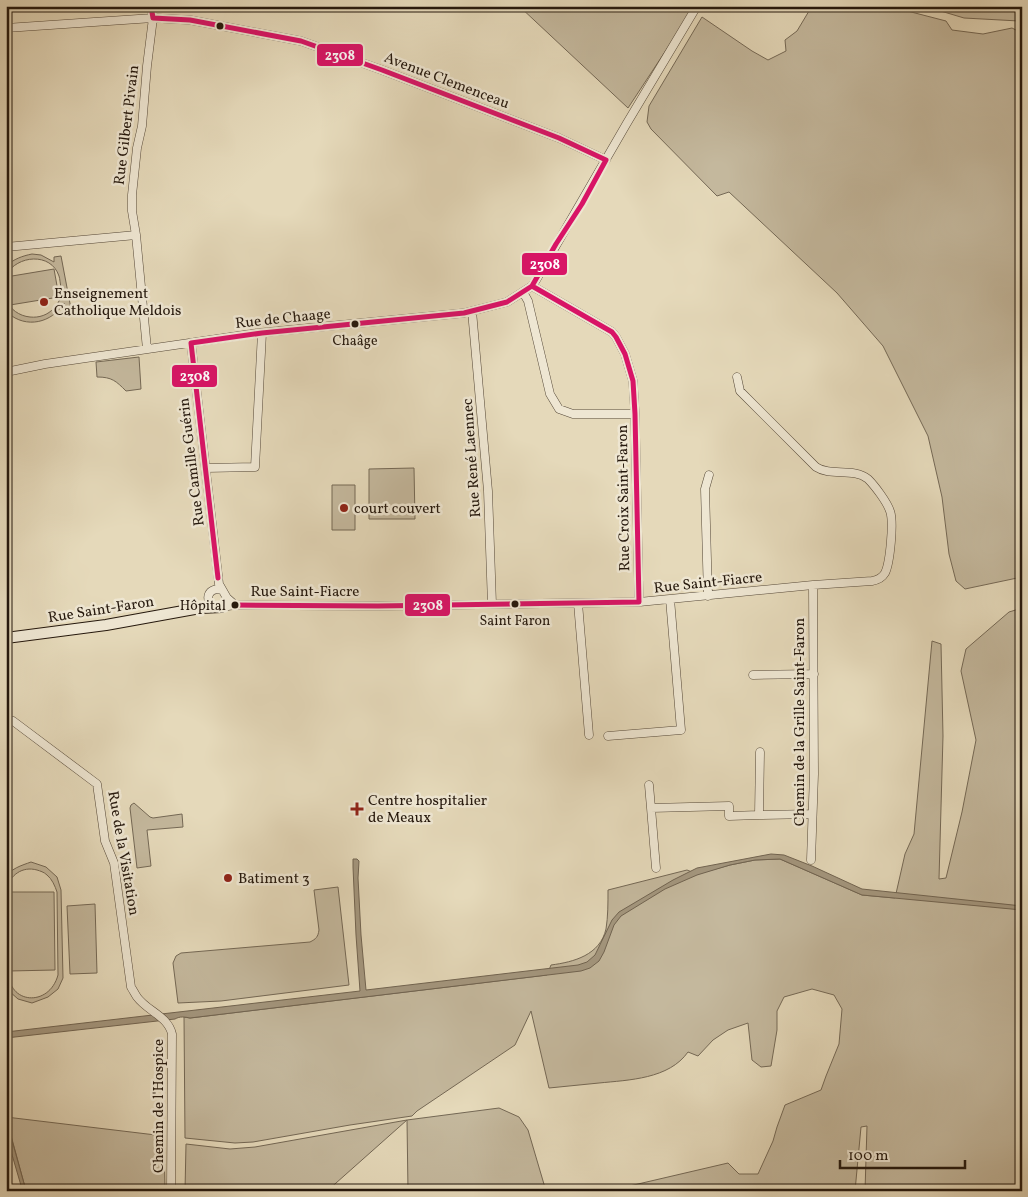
<svg xmlns="http://www.w3.org/2000/svg" width="1028" height="1197" viewBox="0 0 1028 1197" font-family="Vollkorn,serif">
<style>
.green{fill:#c4b89d;stroke:#746855}
.water{fill:#a4977f;stroke:#716451}
.lines{fill:none;stroke-linecap:round;stroke-linejoin:round}
.street-casing{stroke:#554838;stroke-width:9}
.secondary-casing{stroke:#25180d;stroke-width:12}
.street{stroke:#eee6d2;stroke-width:8}
.secondary{stroke:#eee6d2;stroke-width:10}
.bus-1-casing{stroke:#eee6d2;stroke-width:9}
.bus-1{stroke:#d81466;stroke-width:5}
.bus-dot{fill:#25180d;stroke:#eee6d2;stroke-width:2}
.poi-dot{fill:#8f2418;stroke:#eee6d2;stroke-width:2}
.labels{text-anchor:middle;stroke-width:5;stroke-linejoin:round;paint-order:stroke}
.bus-label{font-size:14px;fill:#25180d;stroke:#eee6d2}
.street-label{font-size:15px;fill:#25180d;stroke:#eee6d2}
.poi-label{font-size:15px;fill:#25180d;stroke:#eee6d2;text-anchor:start}
.line-badge{stroke:#eee6d2;stroke-width:2}
.badge-label{font-size:14px;text-anchor:middle;font-weight:bold;fill:#fff}
</style>
<rect width="100%" height="100%" fill="#e5d9ba"/>
<filter id="stains"><feTurbulence type="fractalNoise" baseFrequency=".004" numOctaves="4"/><feColorMatrix values="0 0 0 0 .2 0 0 0 0 .09 0 0 0 0 .02 0 0 0 .5 -.17"/></filter>
<radialGradient id="worn" r=".72"><stop offset=".6" stop-color="#630" stop-opacity="0"/><stop offset="1" stop-color="#630" stop-opacity=".3"/></radialGradient>
<path class="green" d="M519 6H693L678 32 628 108Z
M812 6H888L946 21 952 30 983 34 1012 28 1022 33V577L965 589 956 581 949 554 942 497 928 436 883 346 837 293 729 192 717 196 651 129 647 122 649 106 702 17 752 51 768 60 786 51 785 40 797 31Z
M924 6H1022V23L1019 21 964 18Z
M32 254 41 255 54 262V257L61 256 72 314 67 316 64 303C52 323 26 329 8 313H6V300C10 309 19 316 30 317 39 318 48 315 54 308 60 302 62 295 61 287 60 283 60 279 59 276 51 252 17 255 6 275V266C14 259 22 256 32 254Z
M54 269 59 297 10 305 6 277Z
M139 357 141 389 126 391C116 381 112 377 97 377L96 362Z
M414 468 415 519H369V469Z
M332 485H355V530H332Z
M1022 608V1191H865L867 1126 861 1127 855 1191H608L728 1163 739 1174H758L773 1141 777 1127 785 1105 821 1090 826 1076 839 1044 842 1009 834 995 812 989 784 997 777 1011V1030L771 1066 761 1067 752 1060 748 1023 728 1030 713 1040 698 1056 688 1052C669 1079 629 1080 599 1083 582 1085 566 1086 549 1088L531 1011 515 1045 417 1111 412 1116 350 1125 253 1142 235 1143 185 1138 184 1017 190 1018 547 975 551 965C574 962 600 955 606 929 608 917 608 903 608 890L687 870 697 874 730 865 755 860 780 859 862 895 895 898 905 854 914 834 932 641 941 644 943 736 939 879 946 878 962 812 976 740 961 671 966 649 1009 612Z
M134 803 150 817 153 818 182 814 183 827 147 830 151 866 137 868 130 808 131 805Z
M31 862 46 867 57 877 61 890 63 978 58 989 48 997 32 1003 18 999 9 991V1029H6V897L8 951V892H54L55 970 9 971C7 1004 49 1008 58 975L57 892C55 886 52 879 47 875 44 872 40 871 37 870 22 866 11 875 6 888 6 885 6 882 6 879 8 869 23 865 31 862Z
M338 887 349 985 221 1001 178 1003 173 963 176 956 181 953 310 942C316 939 318 937 319 930L314 890Z
M95 904 97 973 70 974 67 906Z
M499 1108 519 1117 528 1130 546 1191H408L407 1120 327 1191H185L186 1144 230 1149 255 1147 407 1120Z
M6 1117 164 1136 165 1191H34L25 1187Z"/>
<path class="water" d="M771 854 784 855 812 866 862 889 1022 906V910L862 895 780 859 755 860 730 865 697 875 665 889 621 916 614 925 604 952 599 961 590 968 581 971 190 1018C185 1017 180 1016 175 1019L6 1038V1032L360 991 356 935 353 867V859H357L359 861 358 878 361 935 366 990 578 965 587 962 595 955 612 920 619 912 673 880 697 868Z
M6 1119 25 1187 34 1191H26L22 1189 6 1134Z"/>
<g class="lines">
<g class="street-casing">
<path id="street" d="M6 28 153 18 190 20 301 41 382 70 559 138 606 160
M6 247 136 235
M532 286 612 332 616 337 625 354 633 381 635 414 639 602
M523 292 528 301 550 394 559 409 573 414H635
M472 311 488 491 492 604
M191 343 219 584 227 598 235 605
M147 349 136 235 132 211V195L137 148 142 126 147 66 153 18 151 6
M6 372 45 364 258 333 464 313 507 302 532 286 536 280 627 123 697 6
M206 468 255 467 262 333
M708 596 705 489 709 475
M578 603 589 735
M215 607C203 601 208 586 222 590
M221 607 235 605 378 606 639 602 813 585 872 581C878 580 882 578 885 573 890 563 894 522 890 511 887 502 875 486 868 479 853 467 831 477 816 467L740 391 737 377
M753 675 814 674
M6 720 13 721 97 784 105 841 114 863 131 987C133 990 135 994 137 997 147 1011 168 1016 172 1034L171 1191
M608 736 681 730 670 599
M760 752 759 815 812 814
M649 785 651 808
M811 860 814 774 813 585
M656 868 651 808 729 806V816L759 815"/>
</g>
<g class="secondary-casing">
<path id="secondary" d="M6 638 106 625 200 608 221 607"/>
</g>
<use href="#street" class="street"/>
<use href="#secondary" class="secondary"/>
<g class="bus-1-casing">
<path id="bus-1" d="M151 6 153 18 190 20 301 41 382 70 559 138 606 160 582 204 556 244 532 286 507 302 464 313 262 333 191 343 218 578
M235 605 378 606 639 602 635 414 633 381 625 354 616 337 612 332 532 286"/>
</g>
<use href="#bus-1" class="bus-1"/>
</g>
<g class="bus-dot">
<circle cx="220" cy="26" r="4.5"/>
<circle cx="355" cy="324" r="4.5"/>
<circle cx="515" cy="604" r="4.5"/>
<circle cx="235" cy="605" r="4.5"/>
</g>
<g class="poi-dot">
<circle cx="44" cy="302" r="5"/>
<circle cx="344" cy="508" r="5"/>
<path d="M354.5 801.5h5v5h5v5h-5v5h-5v-5h-5v-5h5z"/>
<circle cx="228" cy="878" r="5"/>
</g>
<g class="labels">
<g class="bus-label">
<text x="355" y="345">Chaâge</text>
<text x="226" y="610" text-anchor="end">Hôpital</text>
<text x="515" y="625">Saint Faron</text>
</g>
<g class="street-label">
<text transform="translate(447 80) rotate(21)" y="5">Avenue Clemenceau</text>
<text transform="translate(126 125) rotate(-83)" y="5">Rue Gilbert Pivain</text>
<text transform="translate(283 318) rotate(-6)" y="5">Rue de Chaage</text>
<text transform="translate(471 458) rotate(-94)" y="5">Rue René Laennec</text>
<text transform="translate(191 462) rotate(-97)" y="5">Rue Camille Guérin</text>
<text transform="translate(623 498) rotate(-91)" y="5">Rue Croix Saint-Faron</text>
<text transform="translate(708 582) rotate(-6)" y="5">Rue Saint-Fiacre</text>
<text x="305" y="596">Rue Saint-Fiacre</text>
<text transform="translate(101 609) rotate(-9)" y="5">Rue Saint-Faron</text>
<text transform="translate(799 722) rotate(-90)" y="5">Chemin de la Grille Saint-Faron</text>
<text transform="translate(124 853) rotate(80)" y="5">Rue de la Visitation</text>
<text transform="translate(158 1106) rotate(-90)" y="5">Chemin de l'Hospice</text>
</g>
<g class="poi-label">
<text x="54" y="298">Enseignement<tspan x="54" dy="17">Catholique Meldois</tspan></text>
<text x="354" y="513">court couvert</text>
<text x="368" y="805">Centre hospitalier<tspan x="368" dy="17">de Meaux</tspan></text>
<text x="238" y="883">Batiment 3</text>
</g>
</g>
<g class="line-badge">
<rect x="316" y="43" width="48" height="24" rx="5" fill="#d81466"/>
<rect x="521" y="252" width="47" height="24" rx="5" fill="#d81466"/>
<rect x="171" y="364" width="47" height="24" rx="5" fill="#d81466"/>
<rect x="404" y="593" width="47" height="24" rx="5" fill="#d81466"/>
</g>
<g class="badge-label">
<text x="340" y="60">2308</text>
<text x="545" y="269">2308</text>
<text x="195" y="381">2308</text>
<text x="428" y="610">2308</text>
</g>
<rect width="1028" height="1197" fill="none" stroke="#e5d9ba" stroke-width="25"/>
<rect x="8" y="8" width="1013" height="1182" fill="none" stroke="#25180d" stroke-width="2.5"/>
<rect x="12" y="12" width="1003" height="1172" fill="none" stroke="#25180d"/>
<path d="M840 1160v8h125v-8" fill="none" stroke="#25180d" stroke-width="2.5"/>
<text x="848" y="1160" font-size="15" fill="#25180d" stroke="#eee6d2" stroke-width="4" paint-order="stroke">100 m</text>
<rect width="100%" height="100%" filter="url(#stains)"/>
<rect width="100%" height="100%" fill="url(#worn)"/>
</svg>
